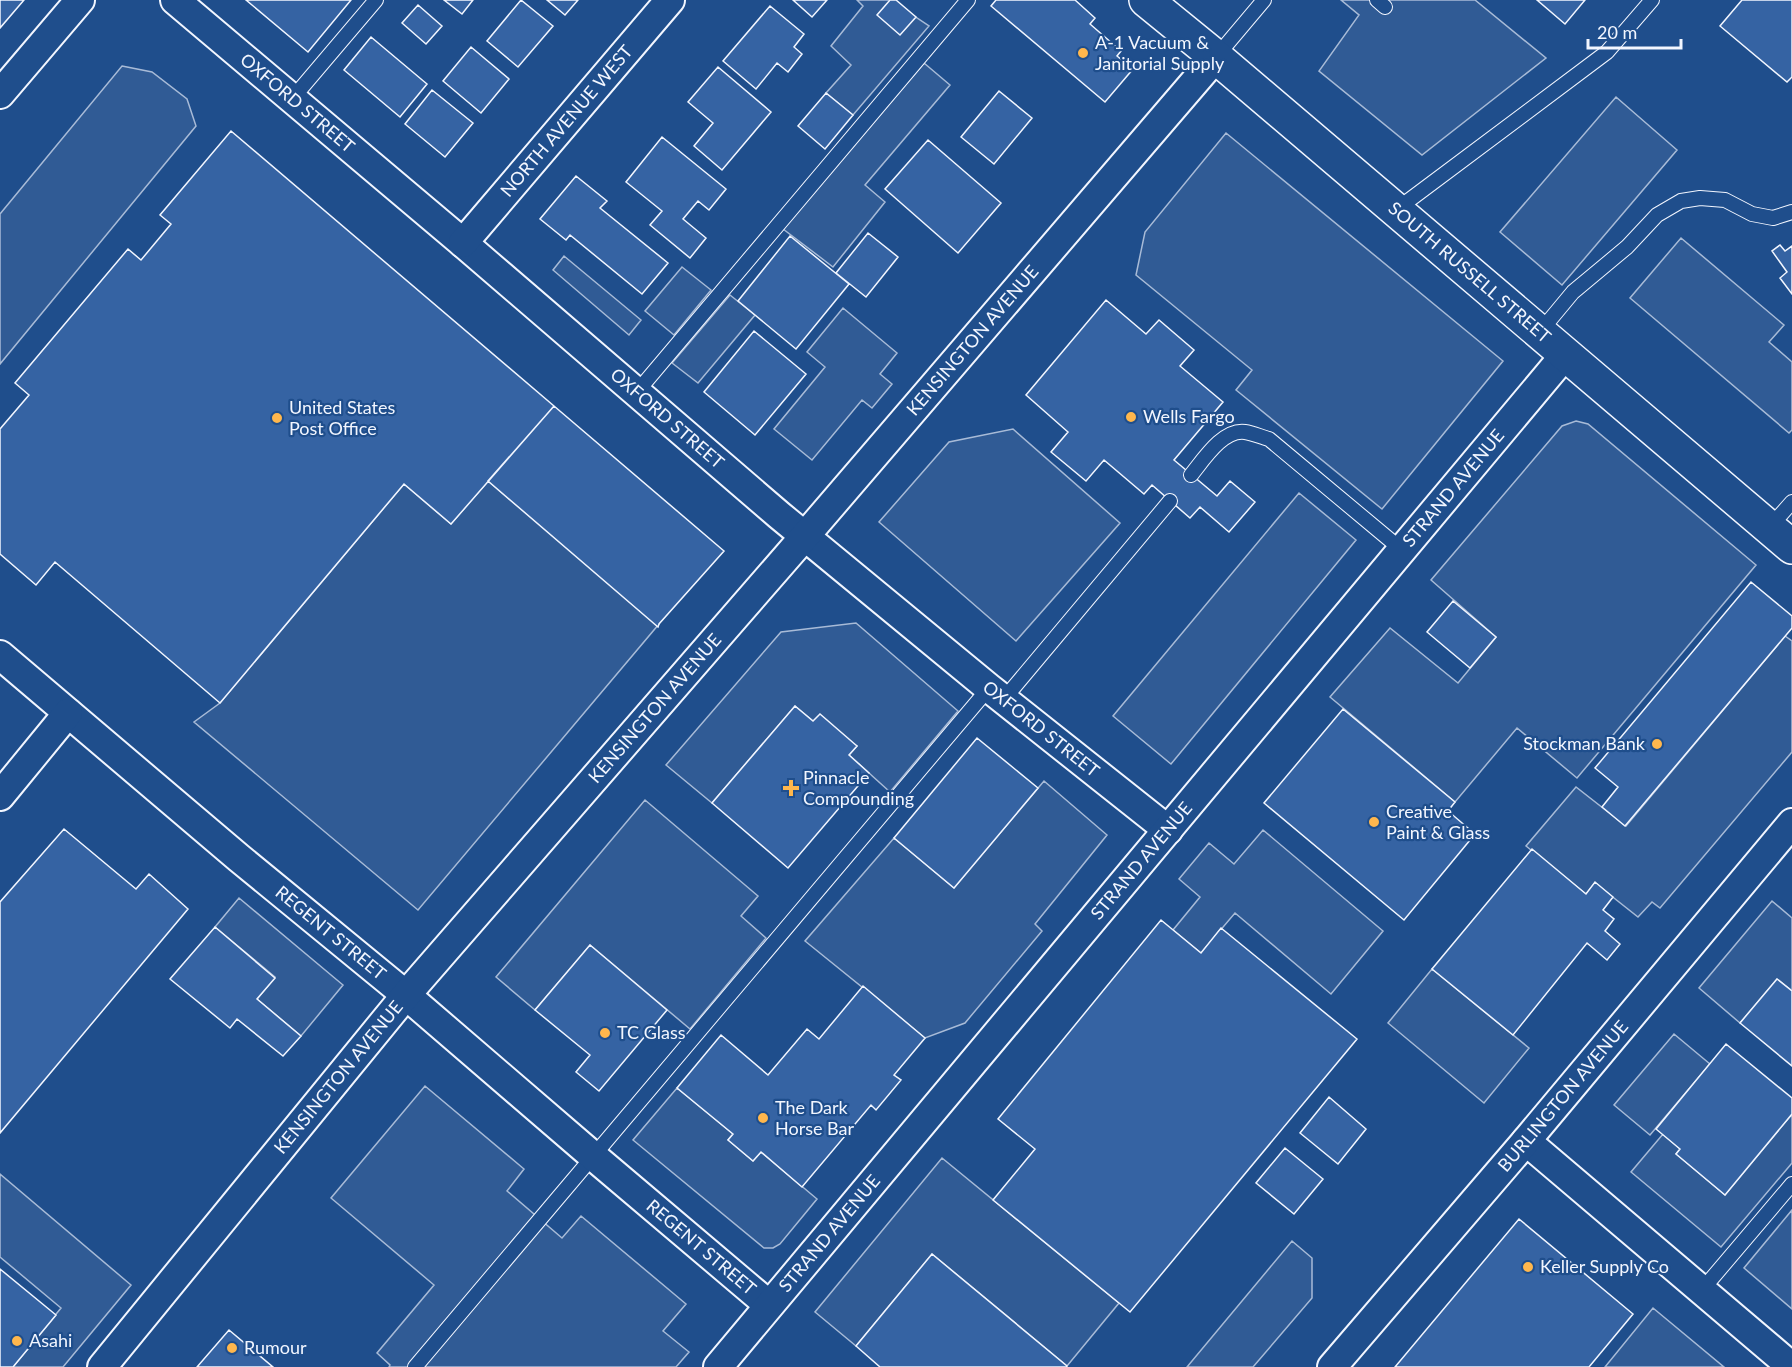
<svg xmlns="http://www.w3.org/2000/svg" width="1792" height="1367" viewBox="0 0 1792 1367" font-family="Lato,sans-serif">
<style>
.parking{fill:#305b95;stroke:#a8bbd7;stroke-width:1.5}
.building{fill:#3563a3;stroke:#f2f6ff;stroke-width:1.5}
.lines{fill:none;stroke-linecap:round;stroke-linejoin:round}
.lane-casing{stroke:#f2f6ff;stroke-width:16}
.street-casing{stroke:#f2f6ff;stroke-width:32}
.secondary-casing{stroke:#f2f6ff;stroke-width:36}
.lane{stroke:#1f4e8c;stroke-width:14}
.street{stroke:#1f4e8c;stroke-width:28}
.secondary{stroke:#1f4e8c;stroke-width:33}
.poi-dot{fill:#ffb74d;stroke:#1f4e8c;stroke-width:2}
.labels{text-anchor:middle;stroke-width:4.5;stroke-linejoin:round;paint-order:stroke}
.poi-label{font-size:18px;fill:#f2f6ff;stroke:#1f4e8c;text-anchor:start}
.street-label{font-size:18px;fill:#f2f6ff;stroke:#1f4e8c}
</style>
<rect width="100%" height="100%" fill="#1f4e8c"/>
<path class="parking" d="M857 0H890L929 26 853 115 826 93 851 65 831 46 863 6Z
M1341 0H1475L1546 58 1422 155 1319 71 1359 15Z
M924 63 950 85 865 185 885 202 833 267 783 229Z
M122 66 152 72 187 99 196 126 0 364V214Z
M1616 97 1677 150 1562 285 1500 232Z
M1226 133 1503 361 1382 509 1236 390 1252 370 1136 275 1145 232Z
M1681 238 1784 325 1769 342 1792 362V430L1789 433 1630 298Z
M564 256 641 320 629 335 553 270Z
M682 267 711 290 674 335 645 311Z
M730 295 755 315 698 383 672 363Z
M843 308 897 353 880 374 892 384 872 408 862 400 812 460 774 429 825 367 807 352Z
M1576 421 1588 424 1756 565 1577 778 1517 728 1455 802 1330 697 1390 628 1458 683 1496 637 1431 580 1562 426Z
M1013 429 1120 523 1016 641 879 522 949 442Z
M488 481 659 624 418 910 194 722 220 703 404 484 451 524Z
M1299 493 1356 540 1171 764 1113 716Z
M856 623 958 711 890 792 849 755 857 746 813 721 795 706 712 803 666 765 781 632Z
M1785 636 1792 641V752L1660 908 1652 902 1638 917 1595 883 1586 894 1526 846 1576 787 1626 826Z
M1044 781 1107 835 1035 924 1042 931 965 1023 925 1038 805 941 894 838 954 888Z
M645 800 758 896 741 916 766 938 690 1029 590 945 535 1010 496 977Z
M1263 830 1383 931 1331 994 1235 913 1201 953 1173 930 1200 897 1179 879 1209 843 1234 864Z
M239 898 343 985 301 1036 257 999 275 977 215 927Z
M1772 901 1792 918V991L1777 979 1740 1023 1699 988Z
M1432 969 1529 1048 1484 1103 1388 1023Z
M1674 1034 1710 1064 1650 1135 1614 1105Z
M425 1086 524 1169 507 1191 562 1238 581 1216 686 1304 663 1331 689 1352 676 1367H389L390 1365 377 1353 434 1285 331 1198Z
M677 1088 733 1134 728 1140 753 1161 761 1152 817 1199 780 1244 773 1248H764L633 1140Z
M1792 1114V1163L1721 1247 1631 1172 1663 1134 1680 1149 1676 1154 1725 1195Z
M942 1158 1119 1303 1067 1366 932 1254 856 1346 815 1312Z
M0 1174 131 1285 63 1367H13L61 1308 0 1257Z
M1792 1210V1309L1744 1268Z
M1292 1241 1312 1258V1298L1253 1367H1187Z
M1653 1308 1724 1367H1605Z"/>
<path class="building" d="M0 0H24L0 28Z
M246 0H351L308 52Z
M444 0H473L462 14Z
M521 0 553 26 518 67 487 41Z
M547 0H578L565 15Z
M793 0H827L812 17Z
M890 0H896L916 17 900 35 877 15Z
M996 0H1075L1095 18 1090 24 1121 51 1117 56 1133 69 1105 102 991 6Z
M1537 0H1585L1565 24Z
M1742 0H1792V77L1787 82 1720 26Z
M418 5 442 26 426 44 402 23Z
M770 6 804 34 794 47 802 54 788 72 777 63 756 89 723 61Z
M371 37 427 84 400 117 344 70Z
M471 47 509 79 481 113 443 81Z
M718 67 771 112 722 170 694 146 713 123 688 102Z
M432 90 473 123 445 157 405 124Z
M999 91 1032 118 994 164 961 137Z
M826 93 853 115 825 149 798 126Z
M231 131 554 406 451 524 404 484 220 703 55 562 36 585 0 554V429L29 395 15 383 128 249 141 260 171 224 160 215Z
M662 137 726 189 709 210 698 201 683 219 706 238 690 258 650 225 662 211 626 182Z
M928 140 1001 203 958 253 885 189Z
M576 176 607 201 600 208 668 263 642 294 570 235 566 240 540 219Z
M868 233 898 257 866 297 836 273Z
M790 236 849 284 796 349 738 301Z
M1780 245 1785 251 1792 246V294L1780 278 1787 272 1772 251Z
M1106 300 1146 334 1159 320 1194 350 1180 366 1223 402 1174 460 1217 496 1230 481 1255 502 1229 532 1200 507 1190 518 1152 485 1144 494 1104 460 1086 481 1051 452 1068 432 1026 395Z
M754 331 806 374 755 435 704 392Z
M554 406 724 551 659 624 658 627 488 481Z
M1751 582 1792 616V628L1625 826 1602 807 1618 787 1595 768Z
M1453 601 1496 637 1470 668 1427 632Z
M795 706 813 721 820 714 857 746 849 755 869 773 788 868 712 803Z
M1343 709 1455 802 1448 811 1475 834 1404 920 1264 803Z
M977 738 1038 788 954 888 894 838Z
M64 829 136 889 149 874 188 909 0 1133V902Z
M1532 849 1586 894 1595 882 1613 897 1603 910 1614 919 1605 931 1620 944 1607 960 1587 943 1513 1035 1432 969Z
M1161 920 1201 953 1221 928 1357 1039 1130 1312 993 1200 1035 1149 998 1119Z
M215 927 275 978 257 999 301 1036 283 1056 237 1019 230 1028 170 979Z
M590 945 667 1010 599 1091 576 1072 590 1055 535 1010Z
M1777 979 1792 991V1066L1740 1023Z
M863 986 925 1038 894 1075 901 1080 876 1110 871 1105 802 1187 761 1152 753 1161 728 1140 733 1134 677 1088 721 1035 768 1075 807 1029 819 1039Z
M1726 1044 1792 1098V1114L1725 1195 1676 1154 1680 1149 1656 1129Z
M1329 1097 1366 1129 1338 1164 1300 1133Z
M1285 1148 1323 1179 1294 1214 1256 1183Z
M1519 1219 1633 1314 1589 1367H1395Z
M932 1254 1067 1366 1066 1367H880L856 1346Z
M0 1269 56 1315 13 1367H0Z
M229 1330 273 1367H197Z"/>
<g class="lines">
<g class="lane-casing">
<path id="lane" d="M1377 0 1385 7
M1216 57 1264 0
M292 99 376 0
M1396 210 1607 52 1652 0
M1539 333 1573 292 1627 247 1657 215 1681 201 1700 198 1725 200 1752 214 1773 218 1792 212
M636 393 968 0
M1191 475C1204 459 1223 429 1245 432 1253 433 1261 437 1269 439L1402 550
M1769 528 1792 502
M1004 699 1170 501
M1702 1290 1792 1184
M415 1367 989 688"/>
</g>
<g class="street-casing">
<g id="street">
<path id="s1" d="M175 0 463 243 779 515 989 688 1168 830"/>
<path d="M0 94 80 0"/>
<path id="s2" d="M463 243 670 0"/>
<path id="s3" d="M0 655 239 858 406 995 593 1156 769 1305"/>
<path d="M0 796 68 713"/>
<path d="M1526 1141 1792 1367"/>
<path id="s4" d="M102 1367 406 995 805 536 1216 57"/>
<path id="s5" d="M718 1367 1565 355"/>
<path id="s6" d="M1332 1367 1526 1141 1792 823"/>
</g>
</g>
<g class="secondary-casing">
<g id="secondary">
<path id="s7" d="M1146 0 1216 57 1792 547"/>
</g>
</g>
<use href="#lane" class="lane"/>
<use href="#street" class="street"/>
<use href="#secondary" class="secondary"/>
</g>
<g class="poi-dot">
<circle cx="1083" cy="53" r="6"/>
<circle cx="1131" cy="417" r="6"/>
<circle cx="277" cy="418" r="6"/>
<circle cx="1657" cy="744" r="6"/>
<path d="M788 779h6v6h6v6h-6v6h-6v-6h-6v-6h6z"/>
<circle cx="1374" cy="822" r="6"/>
<circle cx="605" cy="1033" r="6"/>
<circle cx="763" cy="1118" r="6"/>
<circle cx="1528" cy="1267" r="6"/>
<circle cx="17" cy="1341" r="6"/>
<circle cx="232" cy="1348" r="6"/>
</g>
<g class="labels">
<g class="poi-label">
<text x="1095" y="49">A-1 Vacuum &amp;<tspan x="1095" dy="21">Janitorial Supply</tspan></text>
<text x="289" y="414">United States<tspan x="289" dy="21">Post Office</tspan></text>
<text x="1143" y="423">Wells Fargo</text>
<text x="1645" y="750" text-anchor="end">Stockman Bank</text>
<text x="803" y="784">Pinnacle<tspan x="803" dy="21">Compounding</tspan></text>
<text x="1386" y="818">Creative<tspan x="1386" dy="21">Paint &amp; Glass</tspan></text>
<text x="617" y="1039">TC Glass</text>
<text x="775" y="1114">The Dark<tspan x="775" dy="21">Horse Bar</tspan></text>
<text x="1540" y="1273">Keller Supply Co</text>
<text x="29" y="1347">Asahi</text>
<text x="244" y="1354">Rumour</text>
</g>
<g class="street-label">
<text dy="6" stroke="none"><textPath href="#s1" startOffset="160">OXFORD STREET</textPath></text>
<text dy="6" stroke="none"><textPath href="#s2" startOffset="160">NORTH AVENUE WEST</textPath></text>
<text dy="6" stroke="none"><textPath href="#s7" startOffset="423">SOUTH RUSSELL STREET</textPath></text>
<text dy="6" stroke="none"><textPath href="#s4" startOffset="1346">KENSINGTON AVENUE</textPath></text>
<text dy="6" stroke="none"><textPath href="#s1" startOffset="646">OXFORD STREET</textPath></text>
<text dy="6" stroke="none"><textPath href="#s5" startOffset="1146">STRAND AVENUE</textPath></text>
<text dy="6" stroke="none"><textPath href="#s4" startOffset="860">KENSINGTON AVENUE</textPath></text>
<text dy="6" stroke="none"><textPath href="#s1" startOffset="1132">OXFORD STREET</textPath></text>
<text dy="6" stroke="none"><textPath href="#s5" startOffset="660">STRAND AVENUE</textPath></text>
<text dy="6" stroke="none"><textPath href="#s3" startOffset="432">REGENT STREET</textPath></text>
<text dy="6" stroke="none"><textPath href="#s4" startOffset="374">KENSINGTON AVENUE</textPath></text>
<text dy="6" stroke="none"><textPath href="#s6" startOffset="356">BURLINGTON AVENUE</textPath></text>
<text dy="6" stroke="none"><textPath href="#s5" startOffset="174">STRAND AVENUE</textPath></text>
<text dy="6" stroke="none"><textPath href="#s3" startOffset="918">REGENT STREET</textPath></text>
</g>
</g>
<path d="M1588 39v9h93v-9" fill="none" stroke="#f2f6ff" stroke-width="3"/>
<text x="1597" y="39" font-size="18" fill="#f2f6ff" stroke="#1f4e8c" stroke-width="4.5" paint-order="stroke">20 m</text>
</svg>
